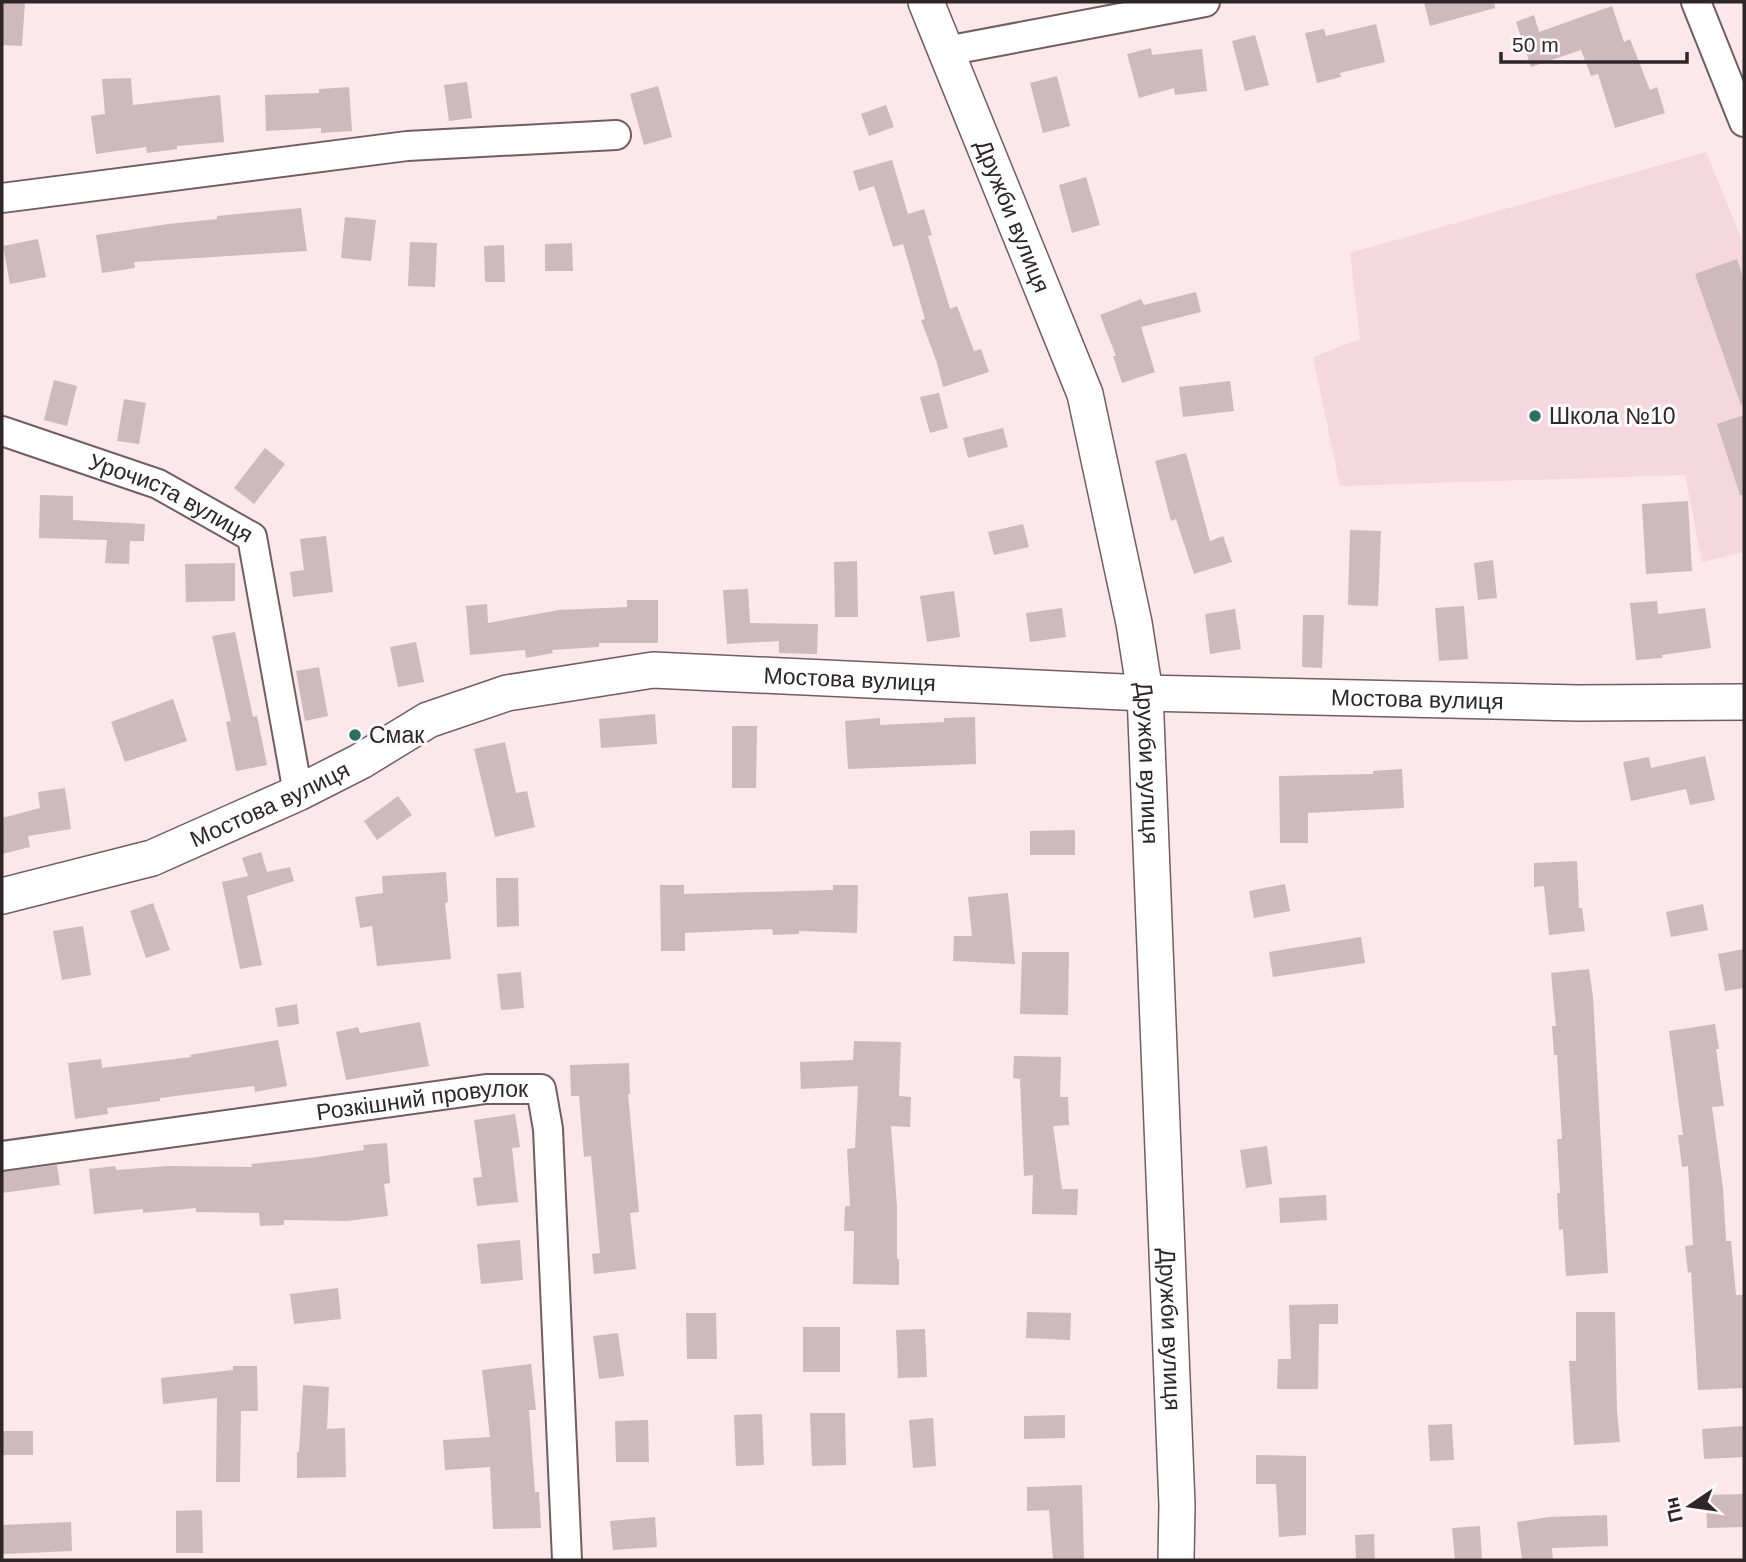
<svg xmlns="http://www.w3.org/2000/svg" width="1746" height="1562" viewBox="0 0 1746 1562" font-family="Arial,sans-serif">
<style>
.built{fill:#f4d7df}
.building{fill:#cdb9be}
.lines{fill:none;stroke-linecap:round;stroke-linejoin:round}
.minor-casing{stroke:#705e63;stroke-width:32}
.tertiary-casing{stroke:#705e63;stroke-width:38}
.minor{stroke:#fff;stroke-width:28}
.tertiary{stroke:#fff;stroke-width:35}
.poi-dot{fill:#2c7064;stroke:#fefafb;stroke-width:2.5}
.labels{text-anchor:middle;stroke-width:6;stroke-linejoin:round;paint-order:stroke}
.street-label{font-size:23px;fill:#2e2628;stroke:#fefafb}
.poi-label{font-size:23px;fill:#2e2628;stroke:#fefafb;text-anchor:start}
</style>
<rect width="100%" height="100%" fill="#fce7ed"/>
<path class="built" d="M1706 152 1744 245V552L1702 562 1685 475 1340 486 1313 357 1360 339 1350 253Z"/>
<path class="building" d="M2 2H25L22 46 2 45Z
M1424 2H1494L1495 8 1430 26Z
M1612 6 1624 42 1630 39 1650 90 1657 87 1665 113 1615 128 1598 74 1591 76 1581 50 1531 67 1516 22 1534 15 1539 32Z
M1376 24 1385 62 1340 73 1341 77 1317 83 1305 33 1324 29 1326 36Z
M1255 35 1269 85 1245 91 1232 41Z
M1151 48 1152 55 1202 49 1207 91 1175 95 1174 88 1139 98 1127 54Z
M1057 76 1070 126 1043 133 1030 83Z
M131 78 133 105 220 95 224 142 177 146V149L147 153 146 147 96 154 91 116 105 114 102 79Z
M467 82 472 118 449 121 444 85Z
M658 86 672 137 644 145 630 94Z
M349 87 352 131 321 133V128L266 131 265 95 319 93V89Z
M886 105 894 127 869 136 861 114Z
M892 160 908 214 924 209 932 235 928 236 950 309 957 306 974 351 981 349 989 372 943 387 937 363 921 320 925 319 903 244 893 247 874 186 859 191 853 171Z
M1086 177 1100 225 1072 233 1059 185Z
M301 208 307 251 134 262 135 268 102 273 96 235 168 224 217 219V216Z
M345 217 376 220 371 261 341 258Z
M38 239 46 277 10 284 3 246Z
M410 242 437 243 435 287 408 286Z
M572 243 573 271H545V244Z
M504 245 505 282H485L484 246Z
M1737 259 1744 279V404L1741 405 1695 274Z
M1196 292 1201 312 1141 327 1155 372 1122 383 1113 356H1116L1100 315 1141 299 1144 305Z
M54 380 77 386 67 426 44 420Z
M1230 381 1234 411 1183 417 1179 387Z
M939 393 948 428 930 433 920 397Z
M124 399 146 403 139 444 117 441Z
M1744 415V495H1740L1717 424Z
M1003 428 1008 447 968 458 963 438Z
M265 448 285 464 254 504 234 488Z
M1186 453 1210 541 1223 536 1232 562 1194 574 1176 519 1171 521 1155 461Z
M40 495 73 496V520L145 524 144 541H130L129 564 105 563 107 540 39 538Z
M1688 501 1692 571 1646 574 1642 504Z
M1023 524 1029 547 994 555 988 532Z
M1350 530 1381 531 1378 606 1348 605Z
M326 536 333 592 293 597 290 572 304 570 300 539Z
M1493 560 1497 598 1478 600 1474 563Z
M857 561 858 617H835L834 562Z
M235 563V601L186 602 185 564Z
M748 589 750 623 818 624 817 654 779 653V641L727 644 723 590Z
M954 591 960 637 927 642 920 596Z
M627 600H658V643H599V647L552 650 553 653 526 658 525 650 470 655 466 606 487 604 488 623 559 610 627 607Z
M1657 601 1658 614 1705 608 1711 648 1662 655V658L1636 660 1630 603Z
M1464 606 1468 659 1439 661 1435 608Z
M1062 608 1066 637 1030 642 1026 613Z
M1235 609 1241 649 1210 654 1205 614Z
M1303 615H1324L1322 668 1302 667Z
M235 632 253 717 257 716 267 765 236 771 226 722 231 721 212 636Z
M416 642 424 682 398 687 390 647Z
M319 667 328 716 305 721 296 671Z
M173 699 187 741 125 762 111 722Z
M655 714 657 744 601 748 599 719Z
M975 717 976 764 848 769 845 721 880 718V725L944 722V718Z
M732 726H757L756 788H732Z
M505 742 516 793 527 791 535 827 495 837 474 749Z
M1705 756 1715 800 1690 805 1686 789 1631 801 1623 762 1649 757 1651 768Z
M1402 769 1404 808 1308 813V843H1280L1279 776 1373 774V771Z
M65 788 71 829 28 836 30 847 2 854V818L40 808 38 792Z
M398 796 412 815 377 840 364 821Z
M1075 830V855H1030V831Z
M261 852 267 872 290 867 294 881 247 896 262 965 240 969 222 882 248 876 242 858Z
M1577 861 1579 908H1582L1585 931 1549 935 1544 886 1534 887V863Z
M446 872 448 902 445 903 451 959 377 966 372 926 360 928 355 897 383 893 382 876Z
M496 878H518L519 926 497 927Z
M1285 884 1290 911 1254 918 1249 891Z
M660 885H684V894L833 890V885H858L857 933 799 931V934L773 935 772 929 685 933V951H661Z
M1008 893 1015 964 953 961 954 936H972L968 897Z
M153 903 170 950 146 958 130 911Z
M1703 904 1708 930 1671 937 1666 912Z
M83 926 91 975 62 980 53 931Z
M1361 937 1365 963 1273 977 1269 952Z
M1744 949V988L1725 991 1718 954Z
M1022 952H1069L1068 1015 1020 1014Z
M1589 969 1593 997 1608 1273 1566 1276 1563 1229 1559 1230 1557 1193H1560L1557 1139H1562L1557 1055H1554L1552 1026H1556L1551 973Z
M521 972 524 1008 501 1010 497 974Z
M297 1004 299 1024 278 1027 275 1008Z
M420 1022 429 1066 346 1080 336 1032 358 1027 360 1033Z
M1715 1024 1719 1049H1716L1724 1106 1712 1107 1723 1188 1726 1241H1731L1736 1295H1744V1388L1698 1390 1691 1272 1688 1273 1685 1246 1693 1245 1688 1166 1682 1167 1678 1135H1683L1669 1031Z
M278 1040 287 1086 255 1092 254 1086 160 1098V1101L107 1108 108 1114 75 1119 68 1063 101 1059 102 1068 191 1057 190 1055Z
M854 1041 901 1042 899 1096 911 1097 910 1127 891 1126 897 1207V1259H899V1285L853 1284 854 1231H844L845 1206H850L847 1149 855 1148 858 1086 801 1089 800 1062 853 1060Z
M1014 1056 1061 1057 1060 1097H1068L1069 1125 1053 1126 1062 1189H1078L1077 1215 1032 1214 1033 1175 1024 1176 1020 1079 1013 1078Z
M629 1063 630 1094H628L639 1212 630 1213 636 1269 594 1274 592 1254 600 1253 591 1156 584 1157 579 1096H571L570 1065Z
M515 1114 520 1147 512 1148 518 1202 477 1206 473 1178 482 1177 474 1120Z
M387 1143 390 1183 384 1184 388 1216 346 1221 284 1220V1225L260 1226 259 1213 196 1212V1208L143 1213V1209L94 1214 89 1169 115 1166 116 1170 169 1166 252 1167 251 1164 310 1158 364 1150 363 1145Z
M1267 1146 1272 1184 1246 1188 1240 1150Z
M57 1165 60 1185 2 1193V1172Z
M1326 1195 1327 1220 1280 1223 1279 1198Z
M520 1240 523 1280 481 1284 477 1244Z
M338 1288 341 1319 294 1324 290 1294Z
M1338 1304V1324H1319L1318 1389H1277L1278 1359H1291L1289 1305Z
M1027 1312 1071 1313 1070 1340 1026 1338Z
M1576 1312H1615L1617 1412 1620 1442 1574 1445 1569 1361H1576Z
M686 1313H716L717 1359H687Z
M803 1327H840V1372H803Z
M925 1329 927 1377 898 1378 896 1330Z
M618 1333 624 1376 599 1379 593 1336Z
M531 1364 536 1410H529L535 1492H539L541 1528 493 1529 490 1467 445 1470 443 1440 490 1437 482 1370Z
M233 1366H257L258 1411H241L240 1482H216L217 1398 163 1404 161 1378 233 1370Z
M303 1385 329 1387 327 1429 345 1428 346 1477 297 1478V1452H299Z
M810 1413H845L846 1465 812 1466Z
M762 1414 764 1465 736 1466 734 1415Z
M1065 1415V1438L1024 1439V1416Z
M933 1418 936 1466 913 1468 909 1420Z
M648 1420 649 1462H616L615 1421Z
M1452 1424 1454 1460 1430 1461 1428 1425Z
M1744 1426V1457L1704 1459 1702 1429Z
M2 1431H33V1455H2Z
M1256 1455 1306 1456V1535L1279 1537 1276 1484H1256Z
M1082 1485 1084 1560H1053L1049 1510 1027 1511V1487Z
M1744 1494V1527L1707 1528 1706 1495Z
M202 1510 203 1553H176V1511Z
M1607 1515 1608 1546 1552 1548 1553 1560H1522L1517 1522 1549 1517Z
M655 1517 657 1547 613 1550 610 1521Z
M71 1522 72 1551 2 1554V1525Z
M1480 1526 1482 1560H1455L1452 1528Z
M1374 1534 1375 1560H1356L1355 1535Z"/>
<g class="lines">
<g class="minor-casing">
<g id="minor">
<path d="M1696 2 1744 122"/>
<path d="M946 51 1205 2"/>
<path d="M2 198 407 146 616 135"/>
<path id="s1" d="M2 431 158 484 252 537 298 793"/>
<path id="s2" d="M2 1156 486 1089H541L548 1129 567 1560"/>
</g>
</g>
<g class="tertiary-casing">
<g id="tertiary">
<path id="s3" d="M926 2 1085 394 1134 623 1145 693 1177 1505 1176 1560"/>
<path id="s4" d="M2 896 152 858 298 793 361 761 428 720 507 693 653 670 1145 693 1578 703 1744 702"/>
</g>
</g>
<use href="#minor" class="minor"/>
<use href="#tertiary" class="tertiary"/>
</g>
<g class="poi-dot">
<circle cx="1535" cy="416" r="7"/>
<circle cx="355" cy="735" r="7"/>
</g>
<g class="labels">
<g class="street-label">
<text dy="8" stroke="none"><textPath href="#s3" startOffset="231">Дружби вулиця</textPath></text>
<text dy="8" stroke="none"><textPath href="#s1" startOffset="182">Урочиста вулиця</textPath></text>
<text dy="8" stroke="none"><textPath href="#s4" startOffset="892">Мостова вулиця</textPath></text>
<text dy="8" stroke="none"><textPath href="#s4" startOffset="1460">Мостова вулиця</textPath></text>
<text dy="8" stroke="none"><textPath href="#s3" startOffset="798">Дружби вулиця</textPath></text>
<text dy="8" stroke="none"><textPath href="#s4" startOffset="284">Мостова вулиця</textPath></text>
<text dy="8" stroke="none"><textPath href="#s2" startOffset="424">Розкішний провулок</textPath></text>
<text dy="8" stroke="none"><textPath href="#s3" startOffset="1365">Дружби вулиця</textPath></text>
</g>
<g class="poi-label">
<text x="1549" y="424">Школа №10</text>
<text x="369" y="743">Смак</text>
</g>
</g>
<rect width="1746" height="1562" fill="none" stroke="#2e2628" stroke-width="7"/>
<g transform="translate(1690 1506) rotate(257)" stroke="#fefafb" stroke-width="5" paint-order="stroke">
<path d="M0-5L12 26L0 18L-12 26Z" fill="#2e2628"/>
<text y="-10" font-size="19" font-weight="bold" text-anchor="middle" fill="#2e2628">Пн</text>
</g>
<path d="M1501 52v10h186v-10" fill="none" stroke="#2e2628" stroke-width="3.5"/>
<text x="1512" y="52" font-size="21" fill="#2e2628" stroke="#fefafb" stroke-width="5" paint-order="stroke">50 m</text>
</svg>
